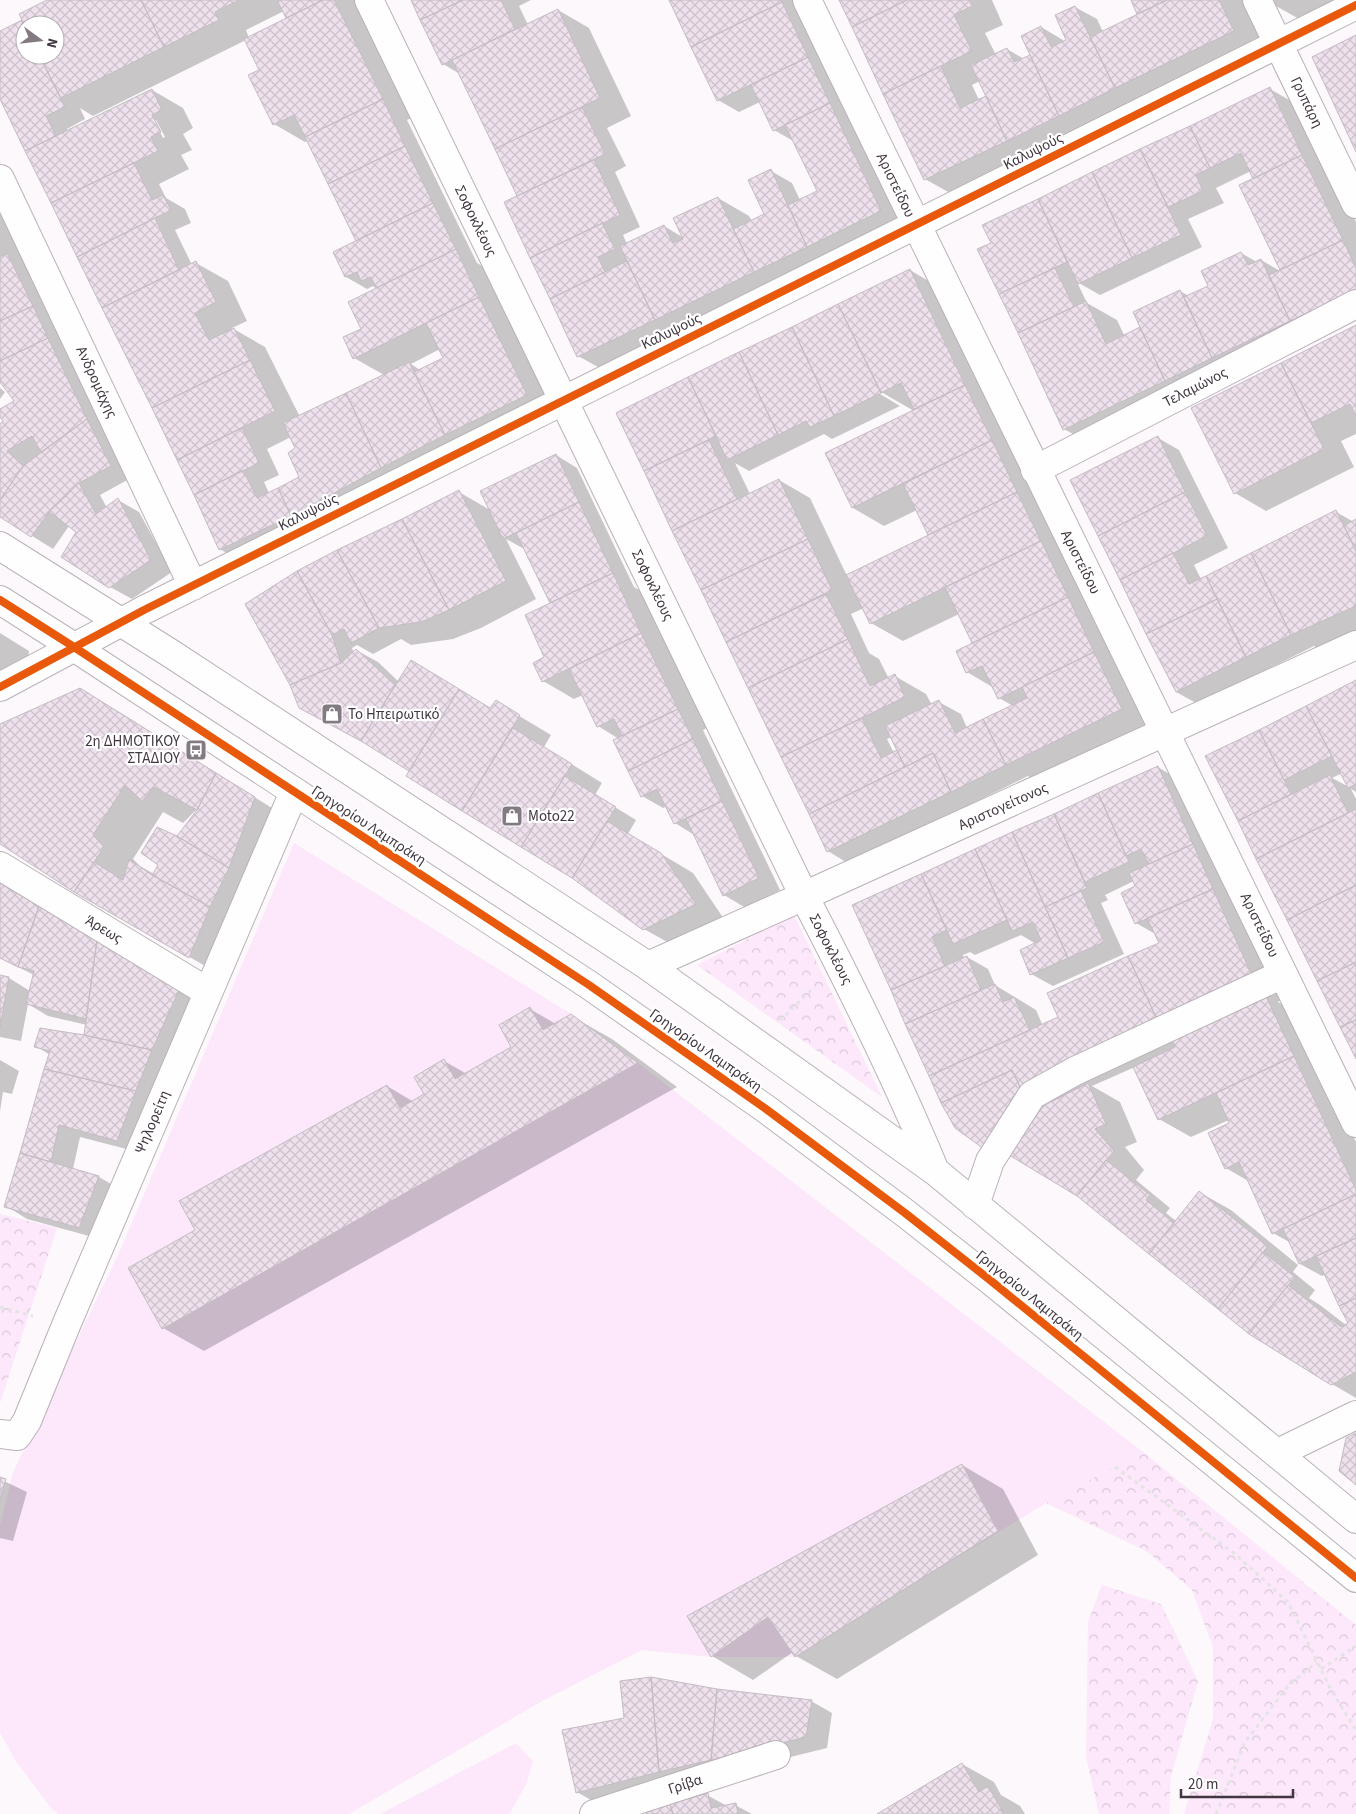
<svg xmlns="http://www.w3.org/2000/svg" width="1356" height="1814" viewBox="0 0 1356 1814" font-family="'Source Sans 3',sans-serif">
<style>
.grass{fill:#fce8fa}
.park{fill:url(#park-crowns)}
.shadow{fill:#0003;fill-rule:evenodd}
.building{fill:url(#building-cross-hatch);stroke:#c3bcc2}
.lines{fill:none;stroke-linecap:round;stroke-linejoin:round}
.minor-casing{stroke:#b9b2b8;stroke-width:30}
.path{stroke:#e5e4e5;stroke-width:3;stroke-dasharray:4 4;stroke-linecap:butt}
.minor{stroke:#fffefe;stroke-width:28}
.cycleway-casing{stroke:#fff;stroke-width:11}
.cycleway{stroke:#e8590c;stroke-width:8}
.labels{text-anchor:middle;stroke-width:4.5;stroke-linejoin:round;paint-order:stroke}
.street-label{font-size:15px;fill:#423741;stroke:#fff}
.poi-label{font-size:15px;fill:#423741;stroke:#fff;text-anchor:start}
</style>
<defs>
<pattern id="park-crowns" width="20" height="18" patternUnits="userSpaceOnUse" patternTransform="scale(1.25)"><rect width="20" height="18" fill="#fce8fa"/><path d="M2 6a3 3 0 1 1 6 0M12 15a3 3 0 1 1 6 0" fill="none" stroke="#d9c8d8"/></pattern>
<pattern id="building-cross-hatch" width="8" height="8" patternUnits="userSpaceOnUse" patternTransform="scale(1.25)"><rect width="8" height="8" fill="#eee1ed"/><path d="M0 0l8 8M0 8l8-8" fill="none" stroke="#cdc2cc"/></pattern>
</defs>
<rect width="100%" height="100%" fill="#fcf8fb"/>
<path class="grass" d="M294 843 571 1014 638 1063 1143 1452 1046 1503 795 1657H711L642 1650 544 1700 349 1814H58L51 1808 15 1760 0 1732V1525L13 1472 119 1253Z
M516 1743 533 1761 526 1785 509 1814H380Z"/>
<path class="park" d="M794 915 882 1097 697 965Z
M0 1214 57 1228 0 1403Z
M1143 1452 1356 1625V1814H1184L1213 1719V1647L1192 1590 1146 1551 1046 1503Z
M1102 1585 1161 1604 1198 1681 1171 1776 1169 1814H1099L1086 1756 1088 1622Z"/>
<path class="shadow" d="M50 0H356L413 117 407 120 477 263 487 269 558 413 241 562 220 549 178 459 0 96V33L24 21ZM284 11 288 19 249 38 246 30ZM25 25H55V55H25ZM246 40 261 70 274 124 305 142 308 141 357 241 346 277 367 289 373 286 377 289 354 358 384 375 300 417 265 347 232 328 247 321 228 281 196 263 192 265 175 230 191 223 185 209 166 198 159 184 189 169 181 155 192 150 183 134 193 128 183 108 152 90 68 131 67 129 85 119 80 108 93 116ZM154 120H156L165 137 163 138ZM440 349 445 358 420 370 411 364ZM291 437 297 449 301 477 269 493 264 482 279 475 267 449Z
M412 0H531L519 6 528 25 558 10 589 28 631 116 607 128 626 166 615 172 640 227 623 235 627 244 664 226 684 238 718 198 749 216 752 221 766 215 771 171 792 183 800 200 818 191 795 142 774 130 760 102 739 112 718 100 670 0H803L912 229 600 368 578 356 519 197 460 74 443 64Z
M840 0H992L1003 25 985 33 996 55 1007 49 1024 59 1032 56 1041 27 1063 40 1064 43 1068 41 1075 7 1097 19 1103 32 1139 15 1132 0H1242L1265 50 1137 100 1034 150 1038 159 957 197 925 179ZM980 81 988 99 979 100 972 85Z
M1273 0H1356L1308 24 1276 6Z
M1270 89 1291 101 1323 169 1334 175 1356 222V312L1317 330 1321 339 1096 447 1064 429 979 249 992 243 984 226ZM1251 171 1282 272 1261 260 1257 262 1241 253 1210 286 1189 296 1180 291 1140 329 1125 337 1117 320 1087 303 1077 282 1100 295 1202 247 1188 219 1224 203 1216 188Z
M0 209 131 478 100 495 107 508 118 500 139 512 172 572 132 599 110 587 77 532 69 526 53 549 0 516V426L5 421 0 416V411L16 401 0 380Z
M910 270 942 289 1152 727 1038 782 1028 776 849 864 828 851 617 413ZM876 389 914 411 853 508 884 526 917 510 929 536 847 576 810 498 779 480 750 494 735 463 749 471 824 434 832 439 900 406 875 391ZM864 608 871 623 903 641 959 614 974 644 967 672 994 688 999 698 1013 706 967 728 961 714 939 702 932 705 926 694 895 676 889 679 879 659 869 653 851 614ZM892 737 899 751 894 753 887 739Z
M1356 327V434L1341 441 1354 467 1266 511 1235 493Z
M0 388 5 392 0 399Z
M1158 438 1179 450 1228 548 1194 565 1201 579 1336 512 1354 522 1356 521V638L1324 652 1314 646 1198 704 1176 692Z
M556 455 577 468 634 587 644 593 709 727 703 730 780 890 746 908 724 895 696 836 675 823 667 806 663 808 642 796 619 739 598 726 583 695 574 699 543 681 552 604 526 550 506 539 536 599 481 628 453 639 411 645 401 639 373 654 357 645 352 648 354 653 356 650 378 662 399 682 432 673 491 709 496 702 551 735 544 747 602 783 595 795 636 820 628 834 693 873 726 922 676 947 644 929 573 877 407 776 411 770 372 747 322 719 291 685 247 604 459 492 490 510Z
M0 633 29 651 26 684 0 696Z
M1356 682V792L1351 789 1356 799V1056L1207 757ZM1342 773 1349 787 1332 778Z
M80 689 121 713 275 810 221 975 74 891 0 843V726ZM196 810 197 811 177 838 154 874 140 866 133 859 163 812 183 823Z
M1158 767 1179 780 1285 998 1278 1002 1295 1012 1356 1142V1398L1332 1384 1077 1195 942 1102 854 906ZM1134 881 1137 887 1136 923 1157 935 1160 943 1060 1018 1043 1026 1036 1010 995 985 988 969 967 957 964 958 963 955 970 952 975 955 1021 935 1036 944 1031 974 1053 986 1124 954 1101 903 1108 900 1105 895ZM1135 1067 1159 1119 1191 1137 1229 1120 1231 1123 1226 1168 1250 1182 1273 1233 1291 1243 1300 1264 1322 1276 1326 1274 1350 1324 1346 1325 1320 1305 1309 1298 1315 1290 1293 1272 1298 1265 1231 1210 1199 1192 1176 1221 1166 1213 1170 1208 1136 1180 1144 1170 1125 1147 1137 1142 1120 1102 1092 1086ZM1042 1098 1051 1103 1015 1148Z
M0 885 210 1009 138 1152 80 1137 73 1169 99 1177 120 1189 100 1239 27 1219 6 1206 50 1055 36 1046 85 1036 87 1025 48 1016 28 1004 21 1041 0 1037V977L9 978 30 991 34 975 0 958Z
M530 1009 556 1024 571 1016 612 1039 677 1087 204 1351 163 1328 196 1231 387 1086 414 1102 426 1095 444 1061 467 1074 513 1048Z
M0 1060 19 1071 12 1094 3 1092 0 1111Z
M962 1465 1003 1489 1038 1555 837 1679 796 1656 793 1652 753 1680 712 1656 689 1617Z
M0 1479 27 1492 13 1541 0 1538Z
M717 1690 811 1701 832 1713 827 1748 689 1782 608 1810 577 1792 625 1719Z
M962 1764 994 1782 1001 1795 1020 1806 1025 1814H879Z
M707 1795 727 1806 735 1805 752 1814H648Z"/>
<path class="building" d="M47 0H141L164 47 61 98 39 55H55V25L25 26 19 14Z
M141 0H239L215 12 219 20 164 47Z
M277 0H323L286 18Z
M323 0H334L383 99 305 137 294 115 273 125 248 75 259 70 244 39Z
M411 0H463L420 20Z
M463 0H501L515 29 442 65 420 20Z
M669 0H781L782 2 691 47Z
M839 0H907L852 27Z
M907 0H969L972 6 954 15 972 51 883 94 852 27Z
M1131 0H1167L1137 14Z
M1167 0H1219L1234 31 1115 88 1090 37Z
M782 2 808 57 717 101 691 47Z
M1075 6 1115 88 1059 116 1021 36 1041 26 1051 47 1066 40 1055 15Z
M558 9 600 98 495 149 452 60Z
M22 20 25 26V55H39L65 107 46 116 56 136 25 151 0 99V31Z
M1356 35V152L1312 57Z
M1007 48 1014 62 1030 55 1059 116 1007 141 971 65Z
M808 57 830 103 773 131 751 85Z
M941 66 960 108 986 96 1007 141 924 180 883 94Z
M1270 87 1302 155 1253 179 1241 153 1210 168 1190 126Z
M152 89 162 110 152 115 161 132 151 137 158 151 51 203 25 151Z
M383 99 405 146 328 184 305 137Z
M830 103 881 211 807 247 788 205 817 191 785 125Z
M582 107 605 154 517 196 495 149Z
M1190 126 1210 168 1196 175 1203 191 1168 207 1140 149Z
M405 146 433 203 356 241 328 184Z
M1140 149 1181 235 1132 258 1092 172Z
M1302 155 1343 240 1280 270 1239 185Z
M594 160 620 215 530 258 504 202Z
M134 163 152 200 163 195 171 210 77 257 51 203Z
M771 169 807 247 754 272 733 229 764 214 748 180Z
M1092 172 1132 258 1078 284 1038 199Z
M718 197 754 272 655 320 620 246 664 225 673 243 683 239 673 218Z
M1038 199 1067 262 999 294 977 249 991 243 982 225Z
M433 203 456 249 376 288 371 277 361 281 357 272 345 277 333 252Z
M155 218 179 270 102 308 77 257Z
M602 223 615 249 598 257 605 272 550 299 530 258Z
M1343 240 1356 268V290L1290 321 1269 275Z
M456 249 479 297 353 359 343 337 361 329 348 302Z
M1241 252 1248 265 1261 259 1290 321 1212 358 1184 297 1208 286 1201 271Z
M7 253 33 306 0 321V257Z
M196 261 216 302 195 313 209 340 234 328 250 360 152 408 102 308Z
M627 261 655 320 577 357 550 299Z
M1055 268 1074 307 1018 333 999 294Z
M910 269 965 385 914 409 901 383 881 393 838 304Z
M1180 290 1212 358 1165 381 1133 312Z
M479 297 527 395 445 435 414 372 443 358 426 323Z
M1086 301 1106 344 1140 327 1165 381 1063 430 1018 333Z
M838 304 881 393 834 416 792 327Z
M33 306 48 338 0 361V321Z
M1356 325V416L1350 404 1311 423 1281 363Z
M792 327 834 416 810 427 806 421 778 435 739 352Z
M48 338 87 419 41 452 32 436 7 451 23 466 0 500V424L3 421 0 417V409L14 401 0 382V361Z
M739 352 778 435 727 460 688 377Z
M250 360 275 411 177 460 152 408Z
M409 362 445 435 381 468 346 393Z
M1281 363 1324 449 1234 494 1191 408Z
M688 377 716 436 644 471 616 413Z
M965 385 992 440 852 508 825 453Z
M346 393 381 468 291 516 278 488 299 477 288 453 295 448 283 423Z
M87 419 111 466 79 483 49 512 31 537 0 517V500L23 466Z
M242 428 259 463 194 495 177 460Z
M1158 436 1185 492 1098 536 1070 480Z
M709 440 737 499 672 531 644 471Z
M992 440 1017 492 928 535 903 484Z
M556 454 579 502 503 539 480 491Z
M243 470 257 498 278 488 291 516 219 550 194 495Z
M779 479 808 539 701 590 672 531Z
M79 483 96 514 118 498 151 560 109 588 61 557 76 532 49 512Z
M459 490 506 581 449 610 402 519Z
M1017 492 1041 541 870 624 846 575Z
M1185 492 1207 536 1120 580 1098 536Z
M579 502 613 573 550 603 516 533Z
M1336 510 1356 551V606L1291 635 1251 553Z
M402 519 449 610 421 622 379 628 337 550Z
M1356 519V551L1344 526Z
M808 539 832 590 726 642 701 590Z
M1041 541 1068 597 972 643 945 587Z
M337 550 379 628 351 643 344 629 332 635 297 571Z
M1173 553 1189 584 1206 576 1217 599 1146 634 1120 580Z
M1251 553 1291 635 1246 657 1206 576Z
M297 571 332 635 341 663 290 685 245 604Z
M613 573 641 633 542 682 533 663 544 657 525 615Z
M826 594 848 639 748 688 726 642Z
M1068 597 1094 652 998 699 982 666 966 673 956 651Z
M1217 599 1246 657 1176 692 1146 634Z
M641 633 678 709 622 736 614 719 597 727 569 669Z
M848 639 870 686 895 674 905 697 781 757 748 688Z
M356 649 395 685 361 741 299 708 290 685 341 663Z
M1094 652 1122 709 1006 765 983 719 1027 698 1022 687Z
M411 660 459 689 409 771 361 741Z
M1356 680V784L1348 788 1306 706Z
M80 688 216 773 197 810 154 787 142 801 125 785 93 835 104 847 74 892 0 844V724Z
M459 689 490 708 496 700 520 715 462 811 406 776Z
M939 700 955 733 983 719 1006 765 951 792 933 753 905 767 885 726Z
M1306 706 1332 756 1284 780 1259 730Z
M678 709 693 739 628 771 613 740Z
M862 718 881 758 897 750 905 767 809 814 781 757Z
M513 728 572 764 521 847 462 811Z
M1259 730 1291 794 1238 821 1205 756Z
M693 739 722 801 674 824 657 789 641 797 628 771Z
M933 753 951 792 827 852 809 814Z
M1158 766 1193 844 1149 864 1141 849 1126 856 1098 793Z
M216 773 255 797 229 868 177 836 197 810Z
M1330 775 1348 813 1256 859 1238 821Z
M565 776 616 807 572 878 521 847Z
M1098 793 1129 862 1085 882 1054 814Z
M722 801 759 878 723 896 686 819Z
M1356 809V885L1287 920 1256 859Z
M1054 814 1087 888 1045 907 1012 832Z
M607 821 661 853 696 904 643 930 572 878Z
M157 827 177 836 229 868 210 907 152 875 158 865 141 853Z
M1012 832 1068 958 1030 975 1020 950 1041 940 1033 922 1012 931 975 849Z
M1193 844 1213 889 1135 924 1121 893 1135 886 1129 873Z
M975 849 1007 920 953 944 921 874Z
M129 859 152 875 210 907 189 958 74 892 94 862 123 880Z
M921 874 947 930 932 937 945 966 891 990 852 905Z
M0 883 39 906 18 967 0 958Z
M1356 885V962L1317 981 1287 920Z
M1213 889 1254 980 1159 1024 1128 956 1159 943 1147 918Z
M1081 891 1104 942 1068 958 1045 907Z
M39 906 97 940 86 1019 26 1004 34 971 18 967Z
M97 940 179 990 152 1050 84 1035Z
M967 956 981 990 905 1024 891 990Z
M1128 956 1159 1024 1020 1087 1012 1070 941 1103 929 1076 1058 1017 1047 993Z
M1356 962V1020L1340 1027 1317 981Z
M0 975 9 977 0 1027Z
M995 984 1003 1002 1014 997 1030 1030 929 1076 905 1024Z
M1264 992 1294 1056 1158 1120 1133 1067 1175 1047 1170 1036Z
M530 1007 543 1030 571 1014 638 1063 162 1329 128 1268 195 1230 179 1201 387 1085 400 1108 424 1094 414 1077 444 1059 455 1079 511 1047 499 1025Z
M1356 1020V1059L1340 1027Z
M40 1028 84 1035 152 1050 136 1091 44 1069 50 1051 34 1047Z
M1294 1056 1356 1190V1194L1272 1234 1239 1162 1225 1169 1208 1133 1229 1123 1216 1093Z
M44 1069 136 1091 117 1141 59 1125 51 1162 20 1153Z
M1012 1070 1020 1087 984 1149 955 1128 941 1103Z
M1088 1083 1106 1124 1095 1129 1114 1151 1077 1196 1009 1155 1043 1106Z
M20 1153 99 1176 79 1228 4 1207Z
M1106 1160 1150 1195 1146 1200 1174 1223 1149 1254 1077 1196Z
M1199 1191 1268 1246 1218 1309 1149 1254Z
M1356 1194V1238L1299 1264 1283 1229Z
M1356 1238V1298L1339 1306 1316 1256Z
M1263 1252 1295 1277 1249 1334 1218 1309Z
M1288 1285 1341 1327 1348 1323 1339 1306 1356 1298V1372L1331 1385 1249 1334Z
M1356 1433V1485L1339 1471 1346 1438Z
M962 1464 998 1531 795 1657 768 1617 711 1657 687 1616Z
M0 1477 6 1479 0 1500Z
M651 1677 659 1772 576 1793 562 1730 624 1718 620 1681Z
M651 1677 717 1689 711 1760 659 1772Z
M717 1689 812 1700 806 1737 711 1760Z
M962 1763 979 1792 988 1786 1004 1814H877Z
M708 1793 711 1808 736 1803 738 1814H673L670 1804Z
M670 1804 673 1814H646V1811Z"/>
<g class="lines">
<g class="minor-casing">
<path id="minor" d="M369 0 804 896C851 986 896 1077 935 1171
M807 0C988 375 1173 748 1356 1123
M1257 0 1356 204
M0 179 193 586
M1035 470 1356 304
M0 546 170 653 648 966 935 1171 1356 1519
M0 600 74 647 589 985 766 1109 905 1213 990 1280 1356 1578
M0 687 144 610 1356 5
M0 866 208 992
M648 966 804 896 1356 645
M975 1205 990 1161 1032 1095 1075 1071 1283 974
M0 1434 17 1436 27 1421 67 1323 294 792
M1278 1453 1356 1415
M594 1814 776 1755"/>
</g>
<path class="path" d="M779 1019H782L813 988
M0 1307 33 1316
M1115 1467 1234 1553 1288 1602 1331 1690 1356 1730
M1321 1669 1356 1646
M1216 1814 1245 1742 1289 1685 1317 1662"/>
<use href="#minor" class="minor"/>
<g class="cycleway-casing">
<path id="cycleway" d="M0 600 74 647 589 985 766 1109 905 1213 990 1280 1356 1578
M0 687 144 610 1356 5"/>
</g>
<use href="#cycleway" class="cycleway"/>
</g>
<defs>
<g id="shop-square" transform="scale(1.125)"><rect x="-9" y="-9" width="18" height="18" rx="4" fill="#837b82" stroke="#fff"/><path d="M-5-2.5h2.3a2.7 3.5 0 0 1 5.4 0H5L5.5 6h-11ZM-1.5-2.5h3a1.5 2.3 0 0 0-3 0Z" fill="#fff"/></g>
<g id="bus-square" transform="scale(1.125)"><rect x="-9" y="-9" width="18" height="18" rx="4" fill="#837b82" stroke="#fff"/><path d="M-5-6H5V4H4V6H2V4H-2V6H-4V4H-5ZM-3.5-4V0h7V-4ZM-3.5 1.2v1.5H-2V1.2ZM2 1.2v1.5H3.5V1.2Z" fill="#fff"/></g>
</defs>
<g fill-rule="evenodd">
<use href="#shop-square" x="332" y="714"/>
<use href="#bus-square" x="196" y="750"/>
<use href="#shop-square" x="512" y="816"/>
</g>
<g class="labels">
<g class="street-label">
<text transform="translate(1307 102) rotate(64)" y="5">Γρυπάρη</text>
<text transform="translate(1033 151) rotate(-27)" y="5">Καλυψούς</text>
<text transform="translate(896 185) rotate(64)" y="5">Αριστείδου</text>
<text transform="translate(476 221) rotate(64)" y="5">Σοφοκλέους</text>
<text transform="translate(671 331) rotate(-26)" y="5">Καλυψούς</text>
<text transform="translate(97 382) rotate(65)" y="5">Ανδρομάχης</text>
<text transform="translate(1195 387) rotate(-27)" y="5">Τελαμώνος</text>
<text transform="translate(308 512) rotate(-27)" y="5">Καλυψούς</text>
<text transform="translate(1081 562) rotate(63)" y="5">Αριστείδου</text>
<text transform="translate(653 585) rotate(64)" y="5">Σοφοκλέους</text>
<text transform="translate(1003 806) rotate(-24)" y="5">Αριστογείτονος</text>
<text transform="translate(369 825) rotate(33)" y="5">Γρηγορίου Λαμπράκη</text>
<text transform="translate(1260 925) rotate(64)" y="5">Αριστείδου</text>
<text transform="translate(104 929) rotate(31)" y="5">Άρεως</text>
<text transform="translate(831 949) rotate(63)" y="5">Σοφοκλέους</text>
<text transform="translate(706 1050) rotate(35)" y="5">Γρηγορίου Λαμπράκη</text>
<text transform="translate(152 1122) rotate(-67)" y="5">Ψηλορείτη</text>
<text transform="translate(1030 1295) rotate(39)" y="5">Γρηγορίου Λαμπράκη</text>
<text transform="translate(685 1784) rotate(-18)" y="5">Γρίβα</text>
</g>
<g class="poi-label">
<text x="348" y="719">Το Ηπειρωτικό</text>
<text x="180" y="746" text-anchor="end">2η ΔΗΜΟΤΙΚΟΥ<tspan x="180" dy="17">ΣΤΑΔΙΟΥ</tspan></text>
<text x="528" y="821">Moto22</text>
</g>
</g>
<g transform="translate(40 40) rotate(105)"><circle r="24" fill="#ffffff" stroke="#b3afb3"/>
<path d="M0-4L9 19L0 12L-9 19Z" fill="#837b82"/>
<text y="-8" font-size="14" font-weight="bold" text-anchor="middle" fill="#423741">N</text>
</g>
<path d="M1181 1789v8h112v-8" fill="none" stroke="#423741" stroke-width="2.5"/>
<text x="1188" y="1789" font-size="15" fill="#423741" stroke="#ffffff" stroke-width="4" paint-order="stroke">20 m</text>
</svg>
